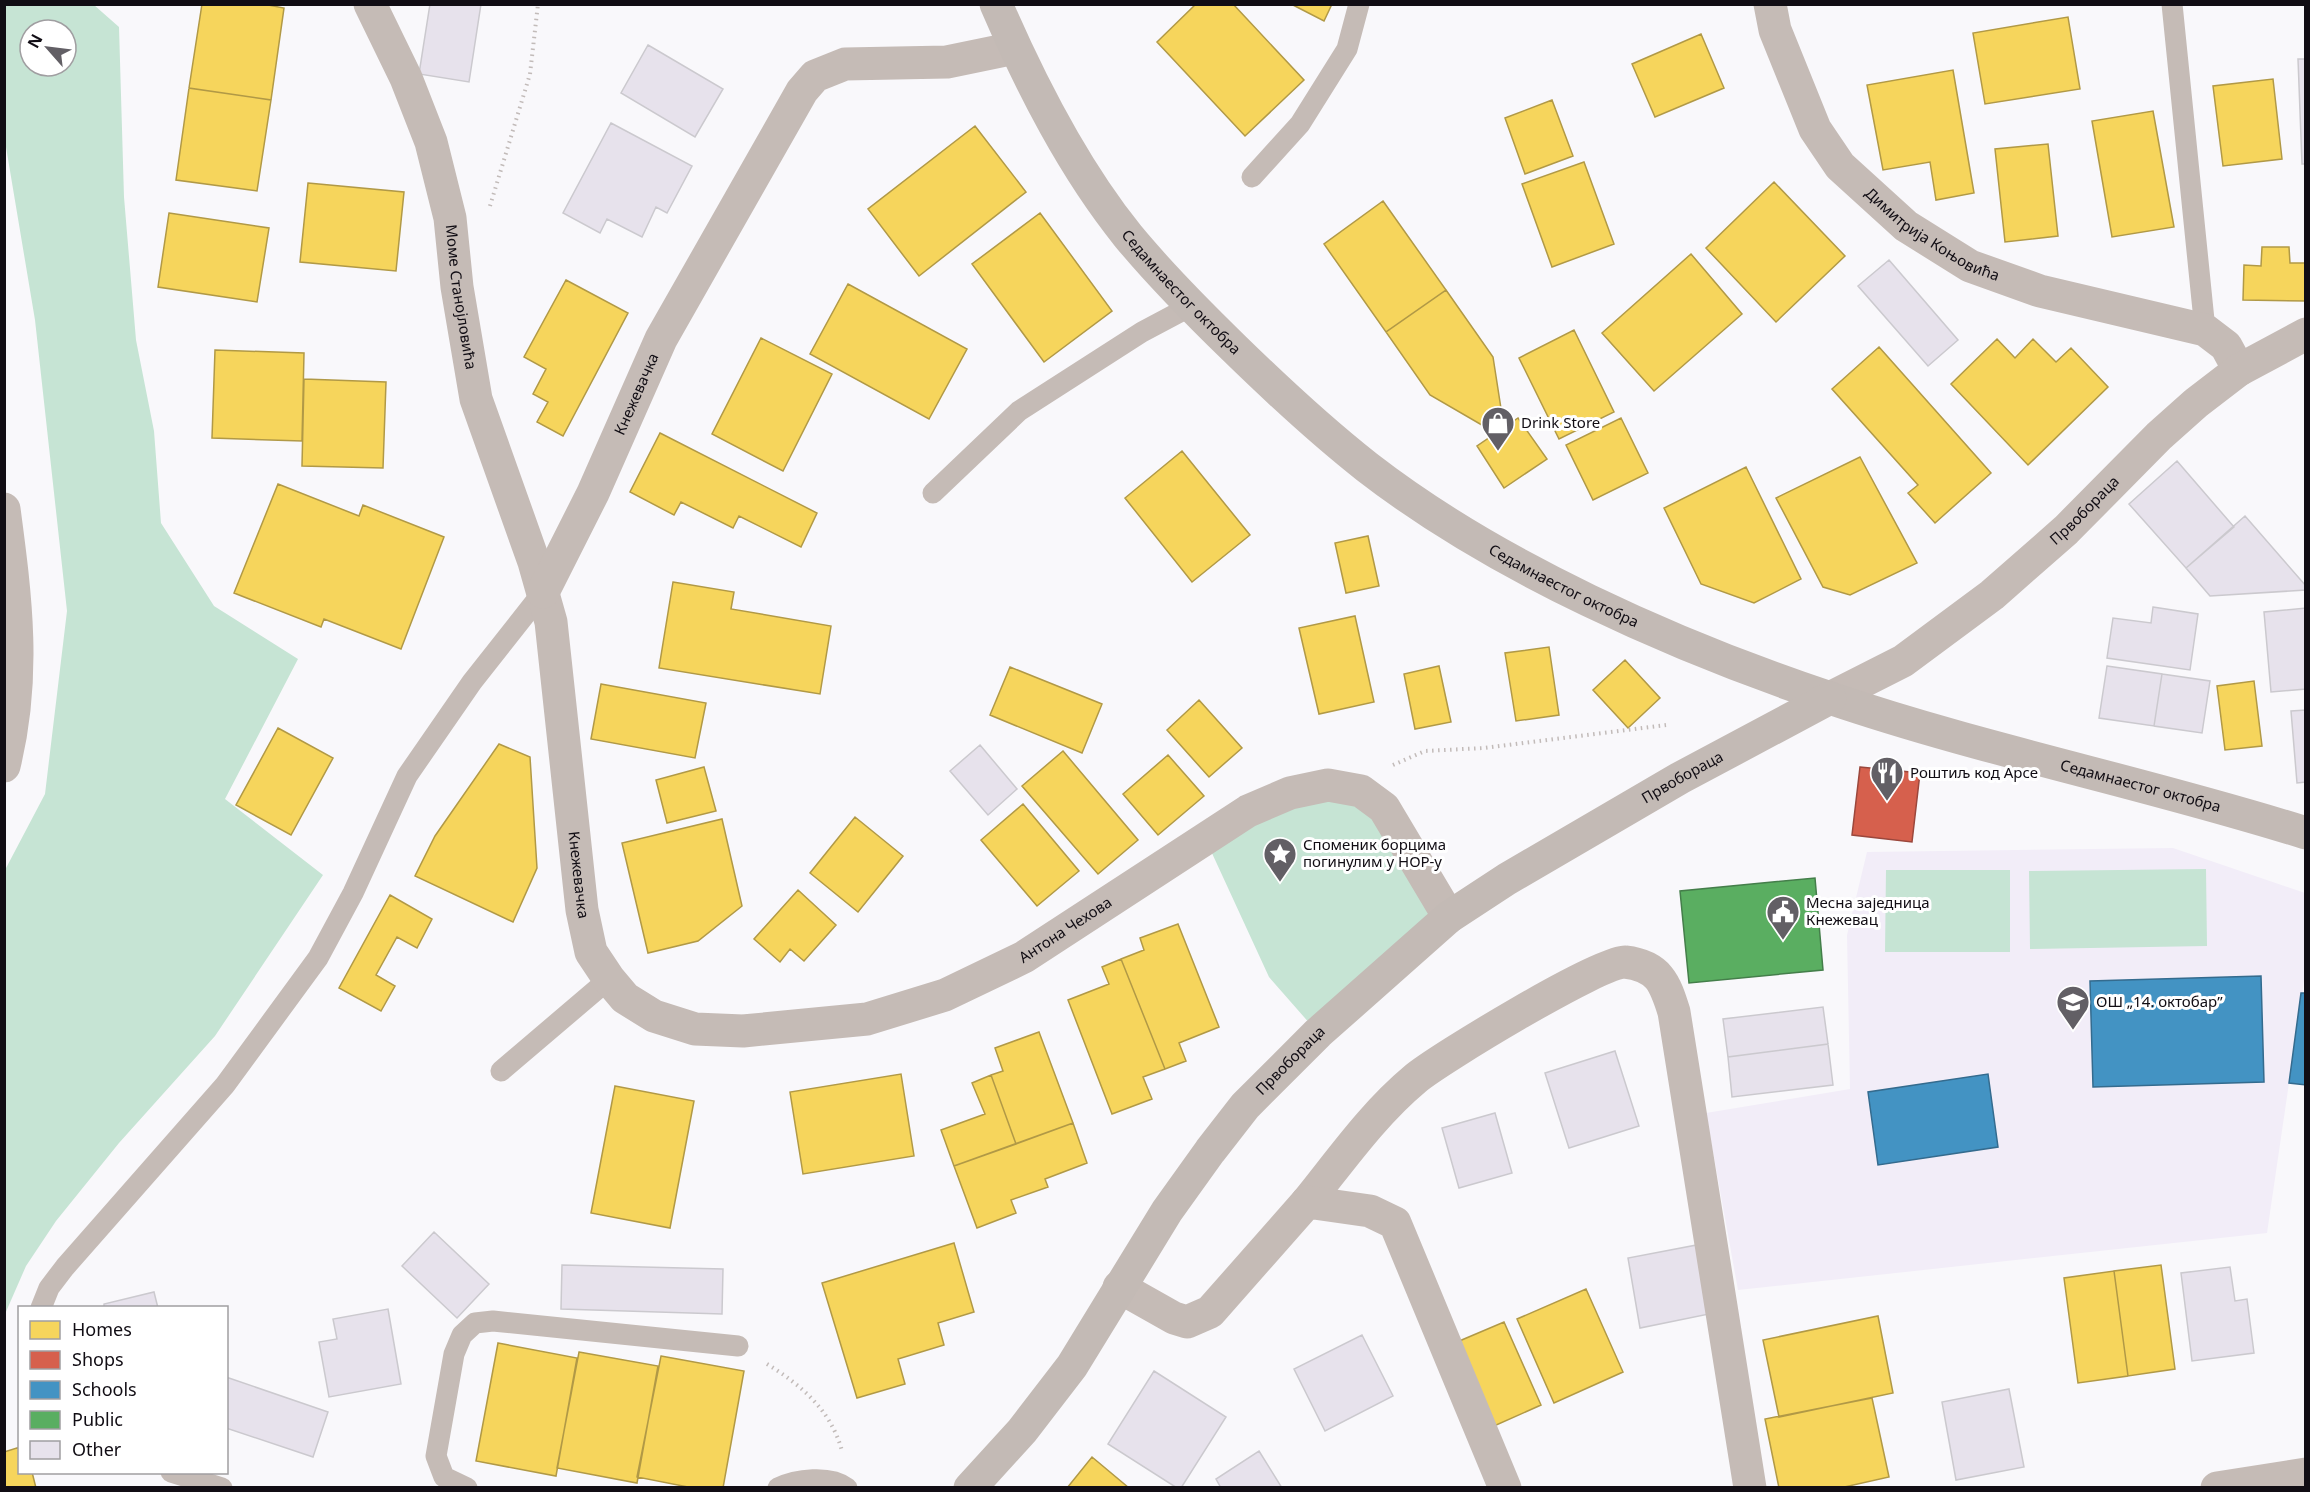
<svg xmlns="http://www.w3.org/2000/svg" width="2310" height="1492" viewBox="0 0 2310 1492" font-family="'Noto Sans',sans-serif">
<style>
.built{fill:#f2edf8}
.green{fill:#c6e4d4;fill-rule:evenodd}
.homes{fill:#f6d55c;stroke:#b19946;stroke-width:1.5}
.shops{fill:#d6604d;stroke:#9b473c;stroke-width:1.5}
.schools{fill:#4393c3;stroke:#346b8e;stroke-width:1.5}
.public{fill:#5aae61;stroke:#447e4a;stroke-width:1.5}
.building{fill:#e7e2ec;stroke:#cbc9ce;stroke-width:1.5}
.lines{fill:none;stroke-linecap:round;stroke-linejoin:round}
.path{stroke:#c2bbb9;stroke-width:4;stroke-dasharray:1.5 4.5;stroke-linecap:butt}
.lane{stroke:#c5bbb6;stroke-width:21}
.street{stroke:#c5bbb6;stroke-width:33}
.secondary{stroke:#c3bab5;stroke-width:33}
.labels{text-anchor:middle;stroke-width:6;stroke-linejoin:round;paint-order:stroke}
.street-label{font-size:15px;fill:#110d14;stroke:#fff}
.poi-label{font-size:15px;fill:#110d14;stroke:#fff;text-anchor:start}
</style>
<rect width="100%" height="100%" fill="#f9f8fb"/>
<path class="built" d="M2173 848 2305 893V974L2267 1233 1738 1290 1706 1113 1850 1089 1847 935 1867 852Z"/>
<path class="green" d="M5 4 94 5 119 27 124 197 136 340 154 431 161 523 214 606 298 659 225 799 323 875 215 1036 119 1143 56 1221 26 1266 5 1314V870L45 794 67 611 35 320 5 141ZM30 30H66V66H30Z
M1346 788 1400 834 1449 917 1318 1033 1269 977 1205 838Z
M2206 869 2207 946 2030 949 2029 871Z
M1886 870H2010V952H1885Z"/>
<path class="homes" d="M202 4H263L284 8 271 100 189 88Z
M1196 4H1233L1304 80 1245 136 1157 42Z
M1291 4H1332L1324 21Z
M2068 17 2080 89 1985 104 1973 33Z
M1701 34 1724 88 1655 117 1632 64Z
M1953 70 1974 193 1936 200 1930 162 1883 170 1867 85Z
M2273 79 2282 159 2223 166 2213 86Z
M189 88 271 100 257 191 176 180Z
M1552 100 1573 156 1525 174 1505 118Z
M2153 111 2174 227 2112 237 2092 121Z
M975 126 1026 192 919 276 868 209Z
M2048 144 2058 236 2005 242 1995 149Z
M1584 162 1614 244 1552 267 1522 184Z
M1774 182 1845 256 1776 322 1706 248Z
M308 183 404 192 396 271 300 262Z
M1383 201 1446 290 1386 332 1324 244Z
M169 213 269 228 257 302 158 287Z
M1040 213 1112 311 1044 362 972 264Z
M2262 247H2289L2290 263H2306V301L2243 300 2244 265 2261 266Z
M1691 254 1742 314 1654 391 1602 333Z
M566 280 628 313 563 436 537 422 548 402 533 394 546 369 524 357Z
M848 284 967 349 929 419 810 354Z
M1446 290 1493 357 1502 415 1487 428 1430 395 1386 332Z
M1574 330 1614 412 1559 439 1519 358Z
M761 338 832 374 783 471 712 434Z
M1997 339 2015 358 2033 339 2056 362 2071 348 2108 387 2028 465 1951 384Z
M1879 347 1991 473 1935 523 1908 493 1918 485 1832 389Z
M215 350 304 353 302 441 212 438Z
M304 379 386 382 383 468 302 466Z
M1518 418 1547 459 1504 488 1477 446Z
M1621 418 1648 473 1593 500 1566 445Z
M660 433 817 513 801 547 739 516 733 528 681 502 674 515 630 492Z
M1182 451 1250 535 1192 582 1125 498Z
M1860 457 1917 563 1850 595 1823 587 1776 498Z
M1746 467 1801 579 1754 603 1701 584 1664 508Z
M278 484 359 516 363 505 444 537 401 649 324 619 321 627 234 593Z
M1368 536 1379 586 1346 593 1335 543Z
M673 582 734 592 731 609 831 626 820 694 659 668Z
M1355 616 1374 702 1319 714 1299 628Z
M1549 647 1559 715 1516 721 1505 653Z
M1625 660 1660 698 1628 728 1593 690Z
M1439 666 1451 722 1415 729 1404 674Z
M1010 667 1102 704 1082 753 990 715Z
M2254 681 2262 746 2225 750 2217 686Z
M601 684 706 703 695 758 591 739Z
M1199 700 1242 748 1209 777 1167 730Z
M278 728 333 758 291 835 236 805Z
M499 744 530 757 537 868 513 922 415 876 435 836Z
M1063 751 1138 840 1098 874 1022 786Z
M1168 755 1204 796 1158 835 1123 794Z
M704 767 716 811 667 823 656 780Z
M1023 804 1079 871 1037 906 981 840Z
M855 817 903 856 858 912 810 873Z
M722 819 742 906 698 941 648 953 622 843Z
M798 890 836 925 804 961 790 949 780 962 754 939Z
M390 895 432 919 417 948 397 937 376 975 395 986 381 1011 339 988Z
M1178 924 1219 1027 1179 1043 1186 1061 1165 1069 1121 959 1144 950 1140 938Z
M1121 959 1165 1069 1143 1077 1152 1099 1112 1114 1068 1000 1109 984 1102 967Z
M1039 1032 1073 1123 1016 1144 991 1075 1003 1071 995 1048Z
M901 1074 914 1156 803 1174 790 1092Z
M991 1075 1016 1144 954 1166 941 1130 985 1114 972 1083Z
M615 1086 694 1101 670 1228 591 1213Z
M1073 1123 1087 1163 1045 1179 1048 1187 1011 1200 1016 1213 977 1228 954 1166Z
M954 1243 974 1312 938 1323 944 1345 898 1359 905 1384 857 1398 822 1283Z
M2161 1265 2175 1369 2128 1376 2114 1271Z
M2114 1271 2128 1376 2078 1383 2064 1278Z
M1586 1289 1623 1372 1554 1403 1517 1319Z
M1878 1316 1893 1393 1779 1417 1763 1340Z
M1504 1322 1541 1405 1494 1426 1457 1342Z
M498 1343 577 1358 556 1476 476 1461Z
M579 1352 658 1366 637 1483 557 1468Z
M661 1356 744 1371 723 1488H693L637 1477Z
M1872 1398 1889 1477 1840 1488H1779L1765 1419Z
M20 1447V1472H32L36 1488H4V1452Z
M1092 1457 1129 1488H1067Z"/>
<path class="shops" d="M1860 767 1920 773 1912 842 1852 835Z"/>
<path class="schools" d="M2261 976 2264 1082 2093 1087 2090 981Z
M2301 993H2306V1085L2289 1083Z
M1988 1074 1998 1147 1878 1165 1868 1092Z"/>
<path class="public" d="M1815 878 1823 970 1689 983 1680 891Z"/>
<path class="building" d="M430 4H481L469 82 419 74Z
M648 45 723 89 695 137 621 93Z
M2298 59H2306V164H2302Z
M611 123 692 166 667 213 656 207 642 237 607 219 600 233 563 213Z
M1889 260 1958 340 1928 366 1858 286Z
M2177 461 2234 527 2186 568 2129 504Z
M2245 516 2306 586V590L2210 596 2186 568Z
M2153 607 2198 614 2190 670 2107 658 2113 618 2151 623Z
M2306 608V689L2271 692 2264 612Z
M2107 666 2162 674 2154 726 2099 718Z
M2162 674 2210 681 2202 733 2154 726Z
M2306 710V782L2297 783 2291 711Z
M980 745 1017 789 988 815 950 771Z
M1823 1007 1828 1044 1728 1057 1723 1019Z
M1828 1044 1833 1085 1732 1097 1728 1057Z
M1615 1051 1639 1126 1569 1148 1545 1073Z
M1495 1113 1512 1173 1459 1188 1442 1128Z
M434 1232 489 1284 457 1318 402 1266Z
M1702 1244 1714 1313 1640 1328 1628 1258Z
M562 1265 723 1269 722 1314 561 1309Z
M2230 1267 2235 1301 2247 1299 2254 1353 2192 1361 2181 1273Z
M154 1292 158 1308H104V1304Z
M388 1309 401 1384 329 1397 319 1342 337 1339 333 1319Z
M1362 1335 1393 1396 1325 1431 1294 1369Z
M1154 1371 1226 1417 1181 1488H1177L1108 1444Z
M226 1377 328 1412 313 1457 226 1428Z
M2009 1389 2024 1467 1956 1480 1942 1402Z
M1259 1451 1282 1488H1221L1216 1479Z"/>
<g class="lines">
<path class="path" d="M490 206 530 74 538 4
M1393 765 1425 751 1484 748 1666 725
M767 1364C801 1385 831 1410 842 1451"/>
<path class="lane" d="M2172 4 2205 330
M1252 177 1300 124 1347 49 1359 4
M933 493 1019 411 1142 332 1191 306
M501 1071 609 979
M41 1308 49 1288 65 1267 225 1085 318 958 353 893 407 776 472 682 543 592
M171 1472 222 1488
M467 1488 444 1477 436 1456 454 1354 462 1335 475 1323 493 1321 738 1346
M778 1488C796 1479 830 1475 847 1488"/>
<g class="street">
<path id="s1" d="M370 4 406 78 431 142 450 218 457 287 476 399 534 562 551 622 582 910 591 952 609 979 625 998 654 1016 695 1029 743 1031 867 1019 945 995 1024 957 1248 811 1290 793 1328 785 1361 791 1384 808 1449 917"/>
<path id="s2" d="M1770 4 1775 30 1815 129 1840 166 1906 226 1970 266 2040 291 2205 330 2226 346 2239 370"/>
<path d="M4 509C16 599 26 677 4 766"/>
<path id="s3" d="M543 592 593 493 661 339 802 91 815 76 845 64 947 62 1015 48"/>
<path id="s4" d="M1830 698 1903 661 1992 595 2066 530 2159 436 2196 403 2239 370 2306 334"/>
<path d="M1307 1202C1341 1160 1373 1114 1415 1079 1437 1060 1604 959 1625 962 1659 966 1665 983 1674 1012L1750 1488"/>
<path d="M1119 1287 1174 1318 1187 1322 1210 1312 1307 1202 1370 1211 1395 1223 1505 1488"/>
<path d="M2217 1488 2306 1474"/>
</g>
<g class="secondary">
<path id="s5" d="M996 4C1031 85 1073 168 1128 236 1161 276 1198 313 1234 348 1277 390 1320 430 1367 467 1496 567 1675 646 1830 698 1986 751 2148 783 2306 833"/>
<path id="s6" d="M970 1488 1022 1431 1072 1366 1167 1211 1210 1151 1245 1106 1318 1033 1449 917 1507 879 1680 778 1830 698"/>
</g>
</g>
<defs>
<g id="shop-pin" transform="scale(1.725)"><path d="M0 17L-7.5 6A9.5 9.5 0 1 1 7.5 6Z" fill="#625f65" stroke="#fff"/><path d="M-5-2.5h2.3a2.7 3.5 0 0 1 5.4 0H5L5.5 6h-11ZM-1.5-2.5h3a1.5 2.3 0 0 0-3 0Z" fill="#fff"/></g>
<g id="restaurant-pin" transform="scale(1.725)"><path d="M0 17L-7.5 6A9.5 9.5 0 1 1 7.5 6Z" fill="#625f65" stroke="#fff"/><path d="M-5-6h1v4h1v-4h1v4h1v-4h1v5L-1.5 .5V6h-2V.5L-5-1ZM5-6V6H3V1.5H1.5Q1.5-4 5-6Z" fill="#fff"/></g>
<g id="sight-pin" transform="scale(1.725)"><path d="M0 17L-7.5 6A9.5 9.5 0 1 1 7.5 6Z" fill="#625f65" stroke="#fff"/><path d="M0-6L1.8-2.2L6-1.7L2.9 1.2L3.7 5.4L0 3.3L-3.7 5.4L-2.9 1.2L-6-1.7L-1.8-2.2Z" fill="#fff"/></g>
<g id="civic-pin" transform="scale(1.725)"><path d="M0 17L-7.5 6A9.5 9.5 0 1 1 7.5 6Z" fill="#625f65" stroke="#fff"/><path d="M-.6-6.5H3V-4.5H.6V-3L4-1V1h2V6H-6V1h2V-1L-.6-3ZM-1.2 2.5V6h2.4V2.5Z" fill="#fff"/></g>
<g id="school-pin" transform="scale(1.725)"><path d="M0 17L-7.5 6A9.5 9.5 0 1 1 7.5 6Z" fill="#625f65" stroke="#fff"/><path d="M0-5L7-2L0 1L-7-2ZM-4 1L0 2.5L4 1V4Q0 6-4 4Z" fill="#fff"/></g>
</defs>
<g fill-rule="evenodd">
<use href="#shop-pin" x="1498" y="423"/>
<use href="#restaurant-pin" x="1887" y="773"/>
<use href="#sight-pin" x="1280" y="854"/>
<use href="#civic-pin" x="1783" y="912"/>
<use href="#school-pin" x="2073" y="1002"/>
</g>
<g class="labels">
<g class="street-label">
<text dy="5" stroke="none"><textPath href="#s2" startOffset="294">Димитрија Коњовића</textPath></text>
<text dy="5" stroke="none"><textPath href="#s5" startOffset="345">Седамнаестог октобра</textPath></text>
<text dy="5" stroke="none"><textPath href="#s1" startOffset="309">Моме Станојловића</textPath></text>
<text dy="5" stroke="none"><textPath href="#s3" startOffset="219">Кнежевачка</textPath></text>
<text dy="5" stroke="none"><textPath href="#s4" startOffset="318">Првобораца</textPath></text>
<text dy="5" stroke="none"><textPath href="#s5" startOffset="831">Седамнаестог октобра</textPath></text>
<text dy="5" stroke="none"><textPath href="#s6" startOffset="1022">Првобораца</textPath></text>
<text dy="5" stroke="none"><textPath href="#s5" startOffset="1443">Седамнаестог октобра</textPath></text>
<text dy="5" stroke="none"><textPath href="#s1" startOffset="902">Кнежевачка</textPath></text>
<text dy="5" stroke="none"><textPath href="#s1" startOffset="1506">Антона Чехова</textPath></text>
<text dy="5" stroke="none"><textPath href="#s6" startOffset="536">Првобораца</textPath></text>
</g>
<g class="poi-label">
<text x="1521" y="428">Drink Store</text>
<text x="1910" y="778">Роштиљ код Арсе</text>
<text x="1303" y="850">Споменик борцима<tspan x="1303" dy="17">погинулим у НОР-у</tspan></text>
<text x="1806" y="908">Месна заједница<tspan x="1806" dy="17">Кнежевац</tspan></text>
<text x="2096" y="1007">ОШ „14. октобар”</text>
</g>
</g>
<rect width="2310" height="1492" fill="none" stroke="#110d14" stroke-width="12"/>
<rect x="18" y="1306" width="210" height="168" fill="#ffffff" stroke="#a09ea1" stroke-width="1.5"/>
<rect x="30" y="1321" width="30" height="18" fill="#f6d55c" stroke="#a09ea1" stroke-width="1.5"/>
<text x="72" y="1336" font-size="18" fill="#110d14">Homes</text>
<rect x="30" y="1351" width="30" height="18" fill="#d6604d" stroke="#a09ea1" stroke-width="1.5"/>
<text x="72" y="1366" font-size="18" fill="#110d14">Shops</text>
<rect x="30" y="1381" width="30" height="18" fill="#4393c3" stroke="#a09ea1" stroke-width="1.5"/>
<text x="72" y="1396" font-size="18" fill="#110d14">Schools</text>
<rect x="30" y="1411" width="30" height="18" fill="#5aae61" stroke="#a09ea1" stroke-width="1.5"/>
<text x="72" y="1426" font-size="18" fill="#110d14">Public</text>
<rect x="30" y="1441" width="30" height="18" fill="#e7e2ec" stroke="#a09ea1" stroke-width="1.5"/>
<text x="72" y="1456" font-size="18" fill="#110d14">Other</text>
<g transform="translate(48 48) rotate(298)"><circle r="28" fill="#ffffff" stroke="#a09ea1" stroke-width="1.5"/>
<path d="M0-4.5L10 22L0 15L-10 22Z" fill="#625f65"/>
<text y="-9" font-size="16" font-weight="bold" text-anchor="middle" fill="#110d14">N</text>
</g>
</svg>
